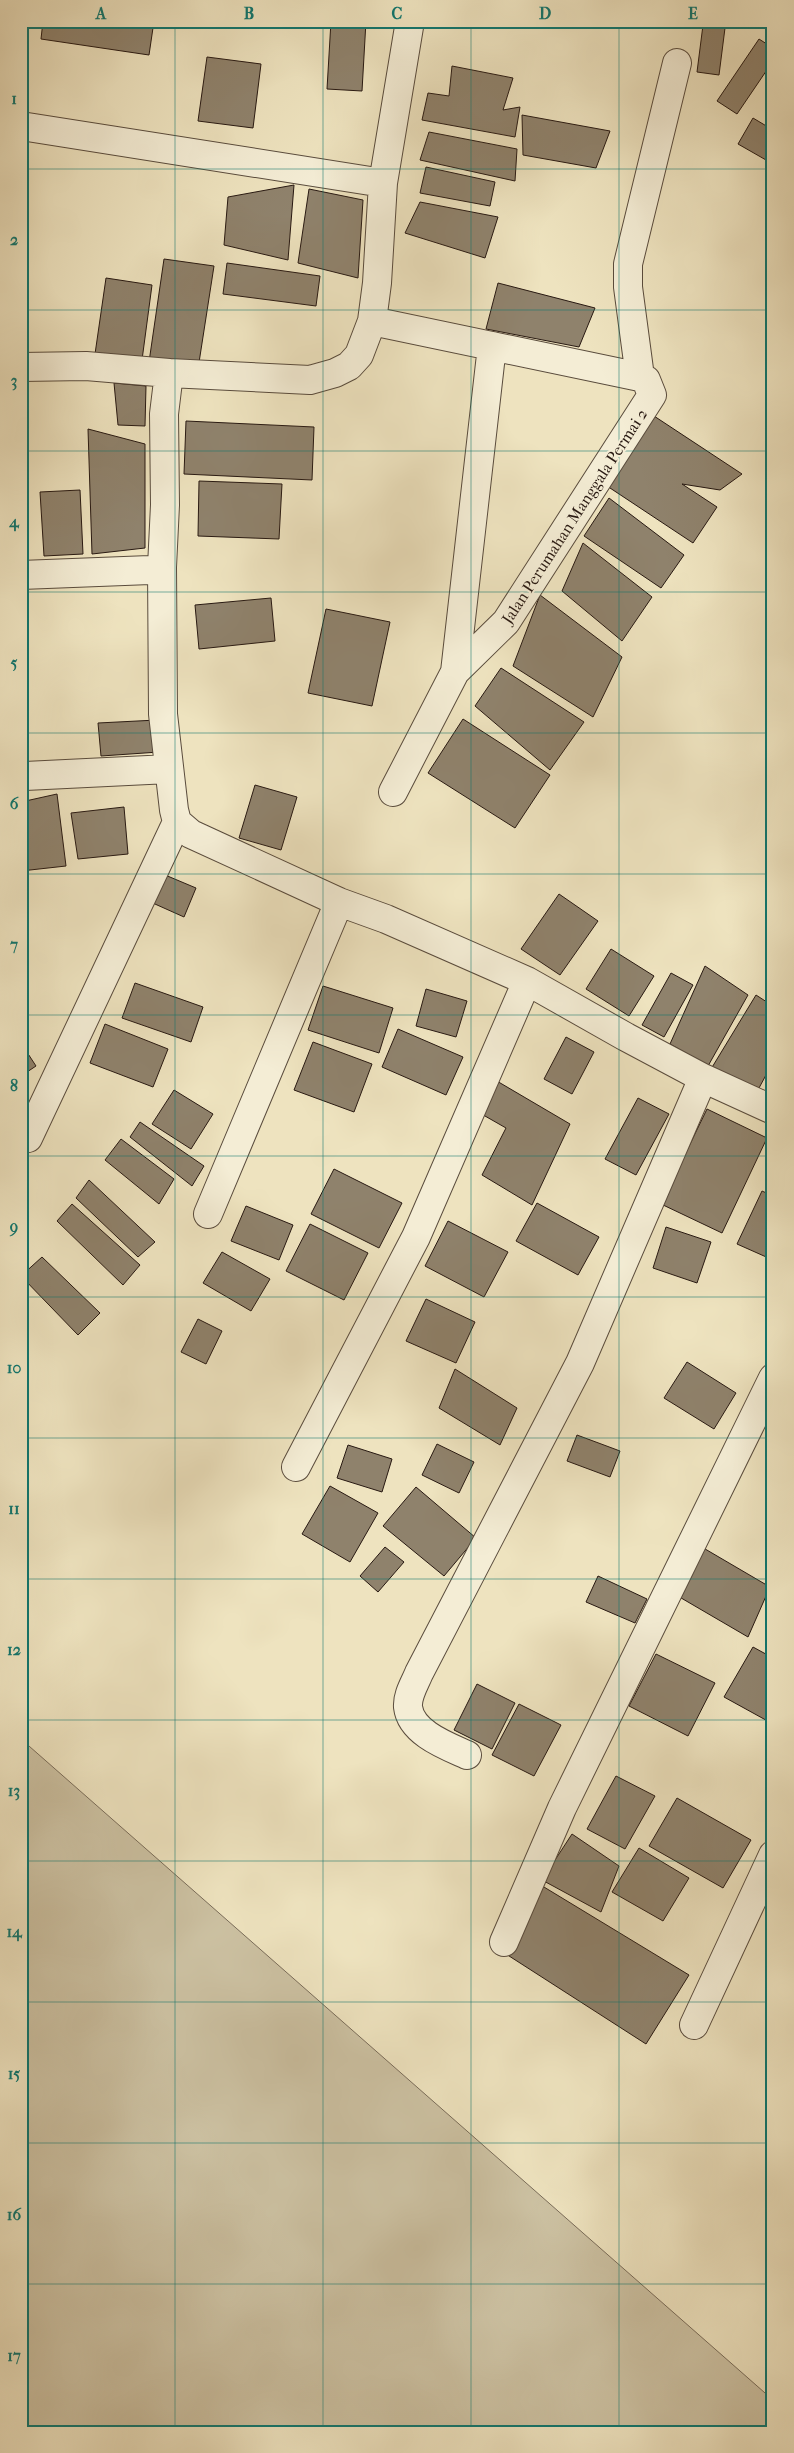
<svg xmlns="http://www.w3.org/2000/svg" width="794" height="2453" viewBox="0 0 794 2453" font-family="'IM FELL French Canon',serif">
<style>
.green{fill:#ccc1a2;stroke:#7a6d5a}
.building{fill:#8f826c;stroke:#281912}
.lines{fill:none;stroke-linecap:round;stroke-linejoin:round}
.street-casing{stroke:#5a4c3d;stroke-width:30}
.street{stroke:#f4edd5;stroke-width:28}
.grid{fill:none;stroke:#0f766e;stroke-width:1;stroke-opacity:0.55}
.labels{text-anchor:middle;stroke-width:4;stroke-linejoin:round;paint-order:stroke}
.street-label{font-size:16px;fill:#281912;stroke:#f4edd5}
.neatline{fill:none;stroke:#0f766e;stroke-width:2}
.grid-label{font-size:16px;text-anchor:middle;font-weight:bold;fill:#0f766e}
</style>
<rect width="100%" height="100%" fill="#eee3bf"/>
<filter id="stains"><feTurbulence type="fractalNoise" baseFrequency=".004" numOctaves="4"/><feColorMatrix values="0 0 0 0 .2 0 0 0 0 .09 0 0 0 0 .02 0 0 0 .5 -.17"/></filter>
<radialGradient id="worn" r=".72"><stop offset=".6" stop-color="#630" stop-opacity="0"/><stop offset="1" stop-color="#630" stop-opacity=".3"/></radialGradient>
<path class="green" d="M21 1739 773 2400V2432H21Z"/>
<path class="building" d="M43 21H154L149 55 41 39Z
M331 21H366L362 91 327 89Z
M703 25 725 28 719 75 697 72Z
M759 39 773 48V61L737 114 717 101Z
M207 57 261 64 253 128 198 121Z
M452 66 513 78 503 110 520 107 515 137 422 120 428 93 449 96Z
M522 115 610 131 596 168 523 155Z
M753 118 773 130V164L738 144Z
M429 132 517 149 515 181 420 160Z
M426 167 495 182 490 206 420 193Z
M294 185 288 260 224 245 228 197Z
M309 189 363 200 358 278 298 263Z
M420 202 498 217 485 258 405 233Z
M164 259 214 266 198 369 149 362Z
M227 263 320 276 316 306 223 294Z
M106 278 152 285 142 360 95 354Z
M498 283 595 308 579 347 486 329Z
M114 383 146 386 145 426 118 425Z
M21 399H24V463H21Z
M654 416 742 474 720 490 682 484 717 507 693 543 607 486Z
M186 421 314 427 312 480 184 474Z
M88 429 145 444V548L92 554Z
M199 481 282 484 279 539 198 536Z
M80 490 83 554 44 556 40 492Z
M609 498 684 555 661 588 584 536Z
M583 543 652 597 622 641 562 591Z
M540 595 622 657 593 717 513 666Z
M271 598 275 641 199 649 195 605Z
M326 609 390 622 372 706 308 693Z
M501 668 584 722 550 770 475 706Z
M463 719 550 775 515 828 428 773Z
M157 720 159 752 101 756 98 723Z
M255 785 297 797 281 850 239 838Z
M57 794 66 866 21 871V802Z
M124 807 128 854 78 859 71 813Z
M158 872 196 888 184 917 146 900Z
M559 894 598 921 560 975 521 949Z
M611 949 654 976 629 1016 586 989Z
M705 966 748 995 708 1066 670 1044Z
M671 973 693 985 664 1037 642 1025Z
M135 983 203 1007 191 1042 122 1018Z
M323 986 393 1008 379 1053 308 1030Z
M426 989 467 1001 456 1037 416 1026Z
M756 995 773 1006V1062L759 1088 711 1069Z
M105 1024 168 1049 153 1087 90 1063Z
M398 1029 463 1057 446 1095 382 1067Z
M566 1037 594 1052 572 1094 544 1079Z
M313 1042 372 1064 354 1112 294 1090Z
M21 1043 36 1066 21 1076Z
M490 1077 570 1124 532 1205 482 1175 506 1128 478 1112Z
M174 1090 213 1114 191 1149 152 1124Z
M638 1098 669 1114 636 1175 605 1159Z
M707 1109 767 1138 722 1233 661 1204Z
M140 1122 204 1166 192 1186 130 1137Z
M121 1139 174 1179 159 1204 105 1160Z
M334 1169 402 1203 379 1248 311 1214Z
M89 1180 155 1242 138 1257 76 1198Z
M762 1191 773 1196V1260L737 1244Z
M537 1203 599 1237 578 1275 516 1241Z
M72 1204 140 1265 123 1285 57 1221Z
M246 1206 293 1225 279 1260 231 1241Z
M448 1221 508 1252 484 1297 425 1266Z
M310 1224 368 1253 344 1300 286 1271Z
M666 1227 711 1242 697 1283 653 1268Z
M222 1252 270 1279 251 1311 203 1283Z
M42 1257 100 1313 78 1335 21 1276Z
M426 1299 475 1322 456 1363 406 1341Z
M198 1319 222 1331 206 1364 181 1352Z
M687 1362 736 1393 714 1429 664 1398Z
M455 1369 517 1408 500 1445 439 1408Z
M577 1435 620 1451 610 1477 567 1461Z
M437 1444 474 1462 459 1493 422 1475Z
M348 1445 392 1459 382 1492 337 1478Z
M330 1486 378 1513 350 1562 302 1534Z
M416 1487 476 1538 444 1576 383 1526Z
M700 1546 770 1587 748 1637 676 1595Z
M385 1547 404 1562 378 1592 360 1576Z
M598 1576 647 1599 635 1623 586 1602Z
M753 1647 773 1658V1724L724 1697Z
M656 1654 715 1683 688 1736 629 1706Z
M477 1684 515 1703 492 1749 454 1730Z
M519 1704 561 1725 534 1776 492 1755Z
M616 1776 655 1796 625 1849 587 1829Z
M677 1798 751 1840 723 1888 649 1846Z
M572 1834 619 1866 601 1912 542 1880Z
M639 1848 689 1878 663 1921 612 1892Z
M539 1884 689 1975 646 2044 506 1954Z"/>
<g class="lines">
<g class="street-casing">
<path id="street" d="M21 126 383 183
M372 321 640 377 646 380 652 395 506 622 455 672 393 792
M21 367 86 366 169 373
M640 377 628 287V264L677 63
M162 567 163 714 174 810 177 822 191 834 339 902 386 919 527 981 626 1037 703 1078
M21 575 150 570 162 567 165 505 164 414 169 373 310 380 335 373 349 366 359 355 372 321 377 283 383 183 410 21
M455 672 492 346
M25 776 169 769
M28 1138 177 822
M208 1214 339 902
M296 1467 416 1237 527 981
M467 1755C447 1746 411 1733 408 1707 407 1695 415 1683 419 1673L580 1363 703 1078 773 1110
M504 1942 562 1808 773 1378
M694 2025 773 1855"/>
</g>
<use href="#street" class="street"/>
</g>
<path class="grid" d="M175 21V2432M323 21V2432M471 21V2432M619 21V2432M21 169H773M21 310H773M21 451H773M21 592H773M21 733H773M21 874H773M21 1015H773M21 1156H773M21 1297H773M21 1438H773M21 1579H773M21 1720H773M21 1861H773M21 2002H773M21 2143H773M21 2284H773"/>
<g class="labels">
<g class="street-label">
<text transform="translate(574 516) rotate(-57)" y="6">Jalan Perumahan Manggala Permai 2</text>
</g>
</g>
<rect width="794" height="2453" fill="none" stroke="#eee3bf" stroke-width="55"/>
<rect x="28" y="28" width="738" height="2398" class="neatline"/>
<g class="grid-label">
<text x="101" y="19">A</text>
<text x="249" y="19">B</text>
<text x="397" y="19">C</text>
<text x="545" y="19">D</text>
<text x="693" y="19">E</text>
<text x="14" y="104">1</text>
<text x="14" y="245">2</text>
<text x="14" y="386">3</text>
<text x="14" y="527">4</text>
<text x="14" y="668">5</text>
<text x="14" y="809">6</text>
<text x="14" y="950">7</text>
<text x="14" y="1091">8</text>
<text x="14" y="1232">9</text>
<text x="14" y="1373">10</text>
<text x="14" y="1514">11</text>
<text x="14" y="1655">12</text>
<text x="14" y="1796">13</text>
<text x="14" y="1937">14</text>
<text x="14" y="2079">15</text>
<text x="14" y="2220">16</text>
<text x="14" y="2361">17</text>
</g>
<rect width="100%" height="100%" filter="url(#stains)"/>
<rect width="100%" height="100%" fill="url(#worn)"/>
</svg>
